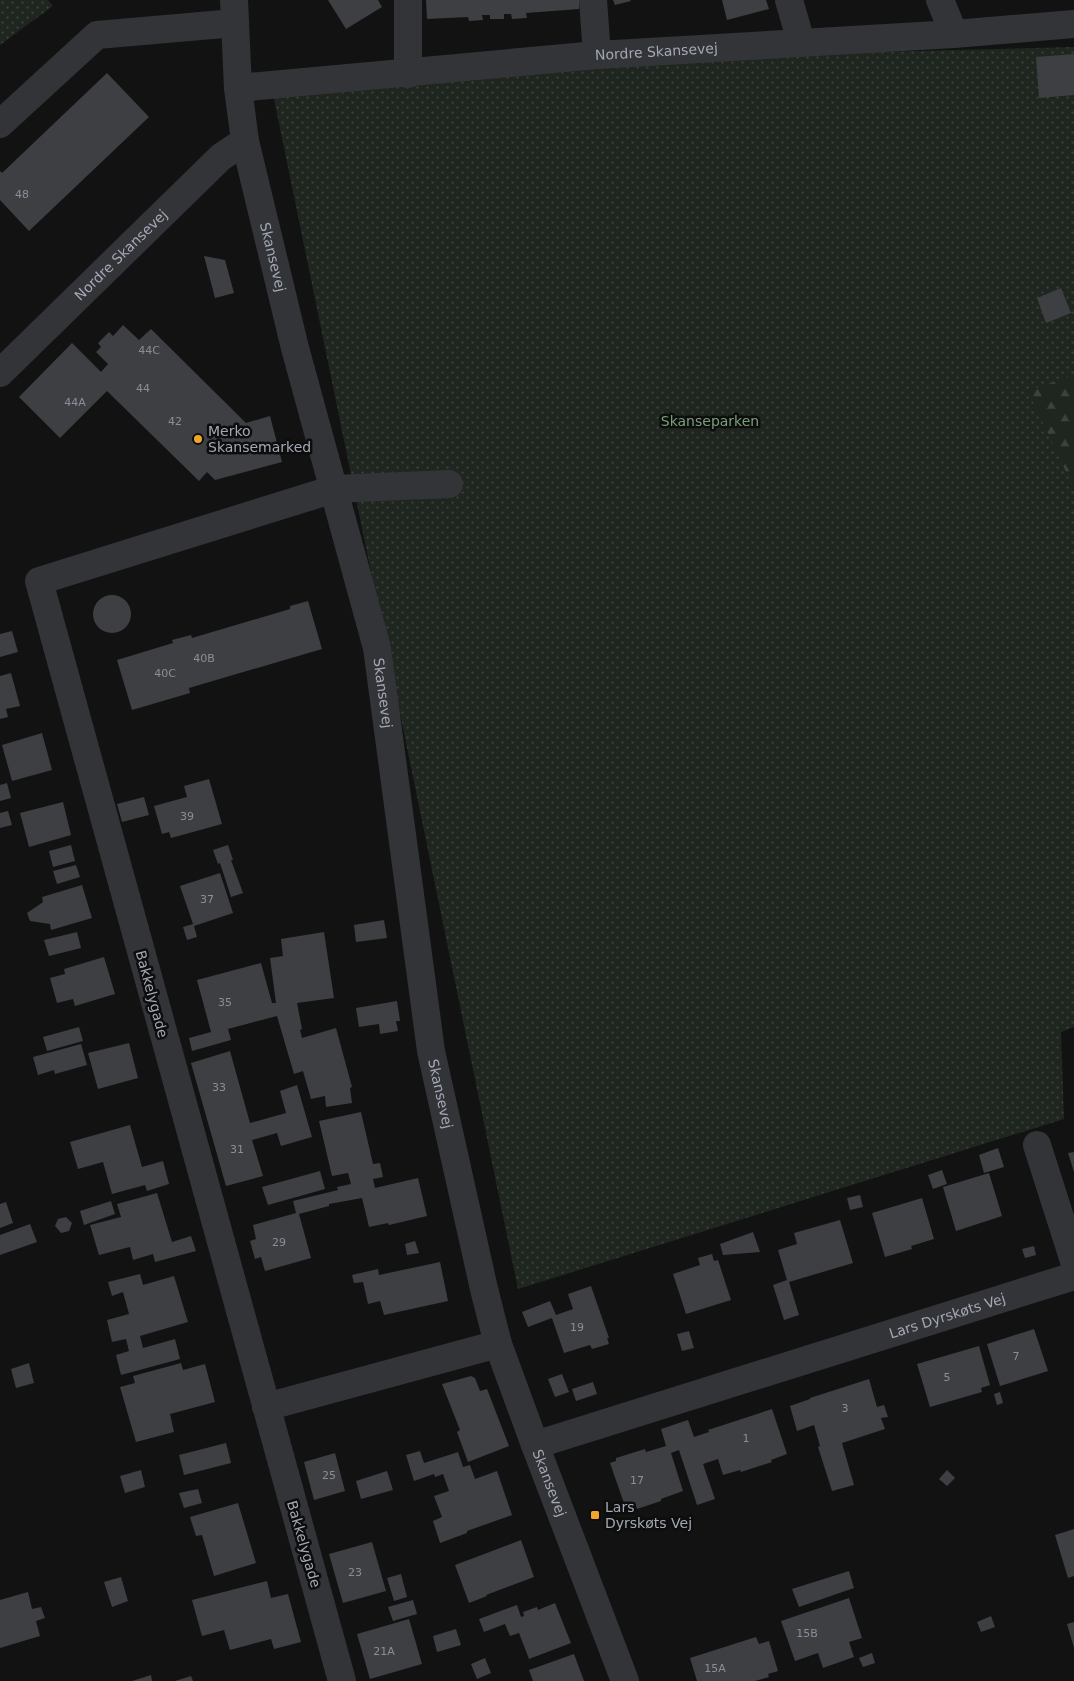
<svg xmlns="http://www.w3.org/2000/svg" width="1074" height="1681" viewBox="0 0 1074 1681" font-family="'DejaVu Sans',sans-serif">
<style>
.grass{fill:url(#grass-dots)}
.forest{fill:url(#forest-firs)}
.building{fill:#3e3f43}
.lines{fill:none;stroke-linecap:round;stroke-linejoin:round}
.minor{stroke:#333438;stroke-width:28}
.poi-dot{fill:#f0a62d;stroke:#0d0d0e;stroke-width:2}
.labels{text-anchor:middle;stroke-width:5;stroke-linejoin:round;paint-order:stroke}
.number-label{font-size:11px;fill:#8a8e98}
.street-label{font-size:14px;fill:#a3a9b4;stroke:#0d0d0e}
.park-label{font-size:14px;fill:#7a9f7b;stroke:#0d0d0e}
.poi-label{font-size:14px;fill:#a3a9b4;stroke:#0d0d0e;text-anchor:start}
</style>
<defs>
<pattern id="grass-dots" width="8" height="8" patternUnits="userSpaceOnUse" patternTransform="scale(1.25)"><rect width="8" height="8" fill="#1e261f"/><path d="M2 2h.1M6 6h.1" fill="none" stroke="#3c433d" stroke-width="1.8" stroke-linecap="round"/></pattern>
<pattern id="forest-firs" width="22" height="20" patternUnits="userSpaceOnUse" patternTransform="scale(1.25)"><rect width="22" height="20" fill="#1e261f"/><path d="M5 1l3.5 6h-7zM16 11l3.5 6h-7z" fill="#3c433d"/></pattern>
</defs>
<rect width="100%" height="100%" fill="#121213"/>
<path class="grass" d="M0 0H48L53 6 0 45Z
M1074 47V1027L1061 1032 1064 1119 518 1289 273 94 708 56Z"/>
<path class="forest" d="M1074 375V489L1028 391Z"/>
<path class="building" d="M328 0H378L382 7 346 29Z
M426 0H579V9L526 13 527 18 512 19 511 14H504V19H490V15H482L483 20 469 21 468 17 427 19Z
M613 0H630L631 1 615 5Z
M722 0H766L769 9 727 20Z
M1074 54V95L1039 98 1036 57Z
M107 73 149 117 29 231 0 200V171L2 173Z
M204 256 225 260 234 293 215 298Z
M1061 288 1071 313 1046 323 1037 298Z
M123 325 139 340 151 329 246 423 270 416 282 462 215 480 207 472 199 481 107 391 60 438 19 397 72 343 101 372 108 364 96 352 101 347 98 343 109 332 113 336Z
M93 614a19 19 0 1 1 38 0a19 19 0 1 1-38 0Z
M308 601 322 649 189 688 190 693 132 710 117 660 173 643 172 640 191 635 192 638 290 609V606Z
M12 631 18 652 0 657V634Z
M11 673 20 706 6 709 8 717 0 719V676Z
M42 733 52 770 12 781 2 745Z
M209 779 222 824 171 838 169 832 162 834 154 806 187 797 184 786Z
M7 783 11 798 0 801V785Z
M144 797 149 815 122 822 117 804Z
M63 802 71 835 29 847 20 813Z
M8 811 12 825 0 828V813Z
M71 845 75 861 53 867 49 851Z
M228 845 233 860H231L243 893 231 897 220 863 218 864 213 850Z
M76 865 80 877 57 884 53 871Z
M220 873 233 913 194 926 197 937 187 940 183 927 193 924 180 886Z
M82 885 92 918 51 930 50 924 30 921 27 913 43 902 42 897Z
M384 920 387 938 356 942 354 925Z
M77 932 81 948 49 956 44 940Z
M324 932 334 998 297 1003 302 1029 300 1030 302 1038 336 1028 352 1087 350 1088 352 1103 326 1107 325 1096 311 1099 303 1071 294 1074 277 1016 228 1029 231 1040 192 1051 189 1038 211 1032 197 980 261 963 272 1003H276L270 958 283 956 281 939Z
M104 957 115 994 75 1006 73 999 57 1003 50 978 65 974 64 969Z
M397 1001 400 1021H396L398 1031 380 1034 379 1024 359 1027 356 1008Z
M79 1027 83 1041 47 1051 43 1037Z
M129 1043 138 1078 98 1089 88 1053Z
M81 1044 87 1065 55 1074 54 1070 38 1075 33 1057Z
M230 1051 250 1123 286 1113 280 1091 297 1085 312 1137 281 1146 277 1133 252 1140 263 1176 226 1186 191 1063Z
M361 1112 373 1164 380 1163 383 1177 373 1179 375 1188 418 1178 427 1216 389 1225 388 1223 369 1227 362 1198 329 1204V1206L299 1214 311 1258 265 1271 261 1257 255 1259 250 1241 256 1239 253 1225 296 1213 293 1201 338 1190 337 1187 351 1184 348 1173 332 1176 319 1121Z
M130 1125 142 1167 163 1161 169 1184 147 1191 145 1185 112 1194 103 1162 78 1169 70 1142Z
M998 1148 1004 1167 984 1173 979 1155Z
M1074 1152V1172L1068 1153Z
M942 1170 947 1184 933 1189 928 1175Z
M320 1171 325 1189 268 1205 262 1187Z
M989 1173 1002 1216 956 1231 943 1187Z
M157 1193 172 1242 191 1236 196 1251 155 1262 153 1254 133 1260 130 1247 99 1255 90 1225 121 1217 117 1204Z
M860 1195 863 1207 850 1210 847 1198Z
M922 1198 934 1239 911 1246 912 1249 885 1257 872 1213Z
M111 1201 115 1214 84 1225 80 1211Z
M6 1202 13 1223 0 1228V1204Z
M66 1217 72 1223 69 1231 61 1233 55 1226 58 1219Z
M840 1220 853 1263 789 1282 799 1315 784 1320 773 1285 787 1280 778 1250 797 1244 794 1233Z
M30 1224 37 1242 0 1255V1235Z
M753 1232 760 1252 723 1255 720 1244Z
M415 1241 419 1253 407 1255 405 1244Z
M1034 1246 1036 1255 1025 1258 1022 1249Z
M712 1254 714 1261 718 1260 731 1300 686 1314 673 1274 700 1265 698 1258Z
M440 1262 448 1301 384 1315 380 1301 368 1304 363 1282 354 1283 352 1275 378 1269 379 1275Z
M140 1274 143 1285 174 1276 188 1322 140 1336 143 1348 175 1339 180 1359 121 1375 116 1355 129 1351 126 1339 112 1342 107 1320 129 1314 123 1292 112 1296 108 1282Z
M591 1286 609 1338H607L609 1344 592 1349 590 1345 564 1353 552 1318 528 1327 522 1312 550 1301 556 1315 573 1309 568 1294Z
M1034 1329 1048 1371 1000 1386 987 1344Z
M689 1331 694 1348 682 1351 677 1334Z
M979 1346 990 1385 981 1388 982 1392 930 1407 917 1364Z
M29 1363 34 1383 16 1388 11 1369Z
M181 1363 183 1370 205 1364 215 1402 170 1414 174 1432 136 1442 120 1387 135 1383 133 1376Z
M562 1374 569 1392 555 1397 548 1379Z
M471 1376 475 1378 480 1391 487 1389 509 1446 468 1462 457 1432 460 1430 442 1384Z
M869 1379 877 1407 884 1405 888 1417 881 1418 885 1429 842 1443 854 1485 832 1491 818 1447 820 1446 814 1425 797 1431 790 1406 810 1399V1398Z
M593 1382 597 1394 576 1401 572 1389Z
M1000 1392 1003 1403 997 1405 994 1394Z
M772 1409 787 1454 771 1460 772 1462 741 1472 740 1470 723 1475 718 1459 703 1464 715 1499 697 1505 679 1450 671 1453 683 1491 661 1499V1501L637 1509 636 1506 626 1509 610 1463 616 1461V1458L645 1449 646 1452 666 1446 661 1429 688 1420 694 1437 709 1432 708 1430Z
M226 1443 231 1463 184 1475 179 1455Z
M420 1451 424 1463 458 1452 463 1467 470 1465 475 1479 497 1471 512 1515 467 1531V1533L440 1543 433 1521 442 1517 434 1496 449 1491 443 1474 435 1477 434 1474 414 1481 406 1455Z
M335 1453 345 1491 314 1500 304 1462Z
M141 1470 145 1487 125 1493 120 1476Z
M947 1470 955 1478 947 1486 939 1479Z
M387 1471 393 1490 361 1499 356 1481Z
M198 1489 202 1503 184 1508 179 1493Z
M238 1503 256 1563 214 1576 202 1535 196 1536 190 1517Z
M1074 1529V1576L1068 1578 1055 1535Z
M521 1540 534 1577 486 1595 487 1596 469 1603 455 1565Z
M372 1542 386 1591 343 1603 329 1554Z
M849 1571 854 1588 799 1607 792 1589Z
M401 1574 407 1597 394 1601 387 1578Z
M121 1577 128 1601 112 1607 104 1582Z
M267 1581 271 1598 288 1594 301 1642 274 1649 271 1639 230 1650 224 1630 202 1636 192 1600Z
M28 1592 32 1609 41 1607 45 1618 36 1621 40 1636 0 1648V1600Z
M849 1598 862 1638 849 1642 854 1657 823 1668 818 1653 795 1661 781 1621Z
M413 1600 417 1614 393 1621 388 1607Z
M555 1603 571 1643 529 1659 519 1633 510 1636 505 1624 484 1632 479 1619 517 1605 521 1617 524 1616 523 1612 537 1607 538 1610Z
M991 1616 995 1627 981 1632 977 1622Z
M409 1619 422 1664 370 1679 357 1634Z
M1074 1622V1648L1067 1624Z
M456 1629 461 1645 437 1652 433 1636Z
M756 1637 759 1644 769 1641 778 1671 768 1674 769 1677 755 1681H697L690 1658Z
M872 1653 875 1663 863 1667 859 1658Z
M574 1654 584 1681H533L529 1670Z
M485 1658 491 1673 477 1679 471 1664Z
M151 1675 152 1681H132Z
M191 1676 193 1681H175Z"/>
<g class="lines">
<g class="minor">
<path id="s1" d="M234 0 238 88 245 141 295 348 377 648 431 1051 484 1289 498 1344 535 1445 625 1681"/>
<path d="M593 0 597 55"/>
<path d="M789 0 801 42"/>
<path d="M940 0 954 34"/>
<path d="M408 74V0"/>
<path id="s2" d="M238 88 597 55 954 34 1074 24"/>
<path d="M0 124 97 35 235 23"/>
<path id="s3" d="M0 373 221 157 245 141"/>
<path d="M1037 1145 1074 1261"/>
<path d="M266 1407 498 1344"/>
<path id="s4" d="M535 1445 1074 1276"/>
<path d="M342 1681 39 581 334 489 449 484"/>
</g>
</g>
<g class="poi-dot">
<circle cx="198" cy="439" r="5"/>
<rect x="590" y="1510" width="10" height="10" rx="2.5"/>
</g>
<g class="labels">
<g class="number-label">
<text x="22" y="198">48</text>
<text x="149" y="354">44C</text>
<text x="143" y="392">44</text>
<text x="75" y="406">44A</text>
<text x="175" y="425">42</text>
<text x="204" y="662">40B</text>
<text x="165" y="677">40C</text>
<text x="187" y="820">39</text>
<text x="207" y="903">37</text>
<text x="225" y="1006">35</text>
<text x="219" y="1091">33</text>
<text x="237" y="1153">31</text>
<text x="279" y="1246">29</text>
<text x="577" y="1331">19</text>
<text x="1016" y="1360">7</text>
<text x="947" y="1381">5</text>
<text x="845" y="1412">3</text>
<text x="746" y="1442">1</text>
<text x="329" y="1479">25</text>
<text x="637" y="1484">17</text>
<text x="355" y="1576">23</text>
<text x="807" y="1637">15B</text>
<text x="384" y="1655">21A</text>
<text x="715" y="1672">15A</text>
</g>
<g class="street-label">
<text dy="5" stroke="none"><textPath href="#s2" startOffset="420">Nordre Skansevej</textPath></text>
<text dy="5" stroke="none"><textPath href="#s3" startOffset="169">Nordre Skansevej</textPath></text>
<text dy="5" stroke="none"><textPath href="#s1" startOffset="261">Skansevej</textPath></text>
<text dy="5" stroke="none"><textPath href="#s1" startOffset="711">Skansevej</textPath></text>
<text transform="translate(152 994) rotate(75)" y="5">Bakkelygade</text>
<text dy="5" stroke="none"><textPath href="#s1" startOffset="1116">Skansevej</textPath></text>
<text dy="5" stroke="none"><textPath href="#s4" startOffset="432">Lars Dyrskøts Vej</textPath></text>
<text dy="5" stroke="none"><textPath href="#s1" startOffset="1521">Skansevej</textPath></text>
<text transform="translate(304 1544) rotate(74)" y="5">Bakkelygade</text>
</g>
<g class="park-label">
<text x="710" y="426">Skanseparken</text>
</g>
<g class="poi-label">
<text x="208" y="436">Merko<tspan x="208" dy="16">Skansemarked</tspan></text>
<text x="605" y="1512">Lars<tspan x="605" dy="16">Dyrskøts Vej</tspan></text>
</g>
</g>
</svg>
